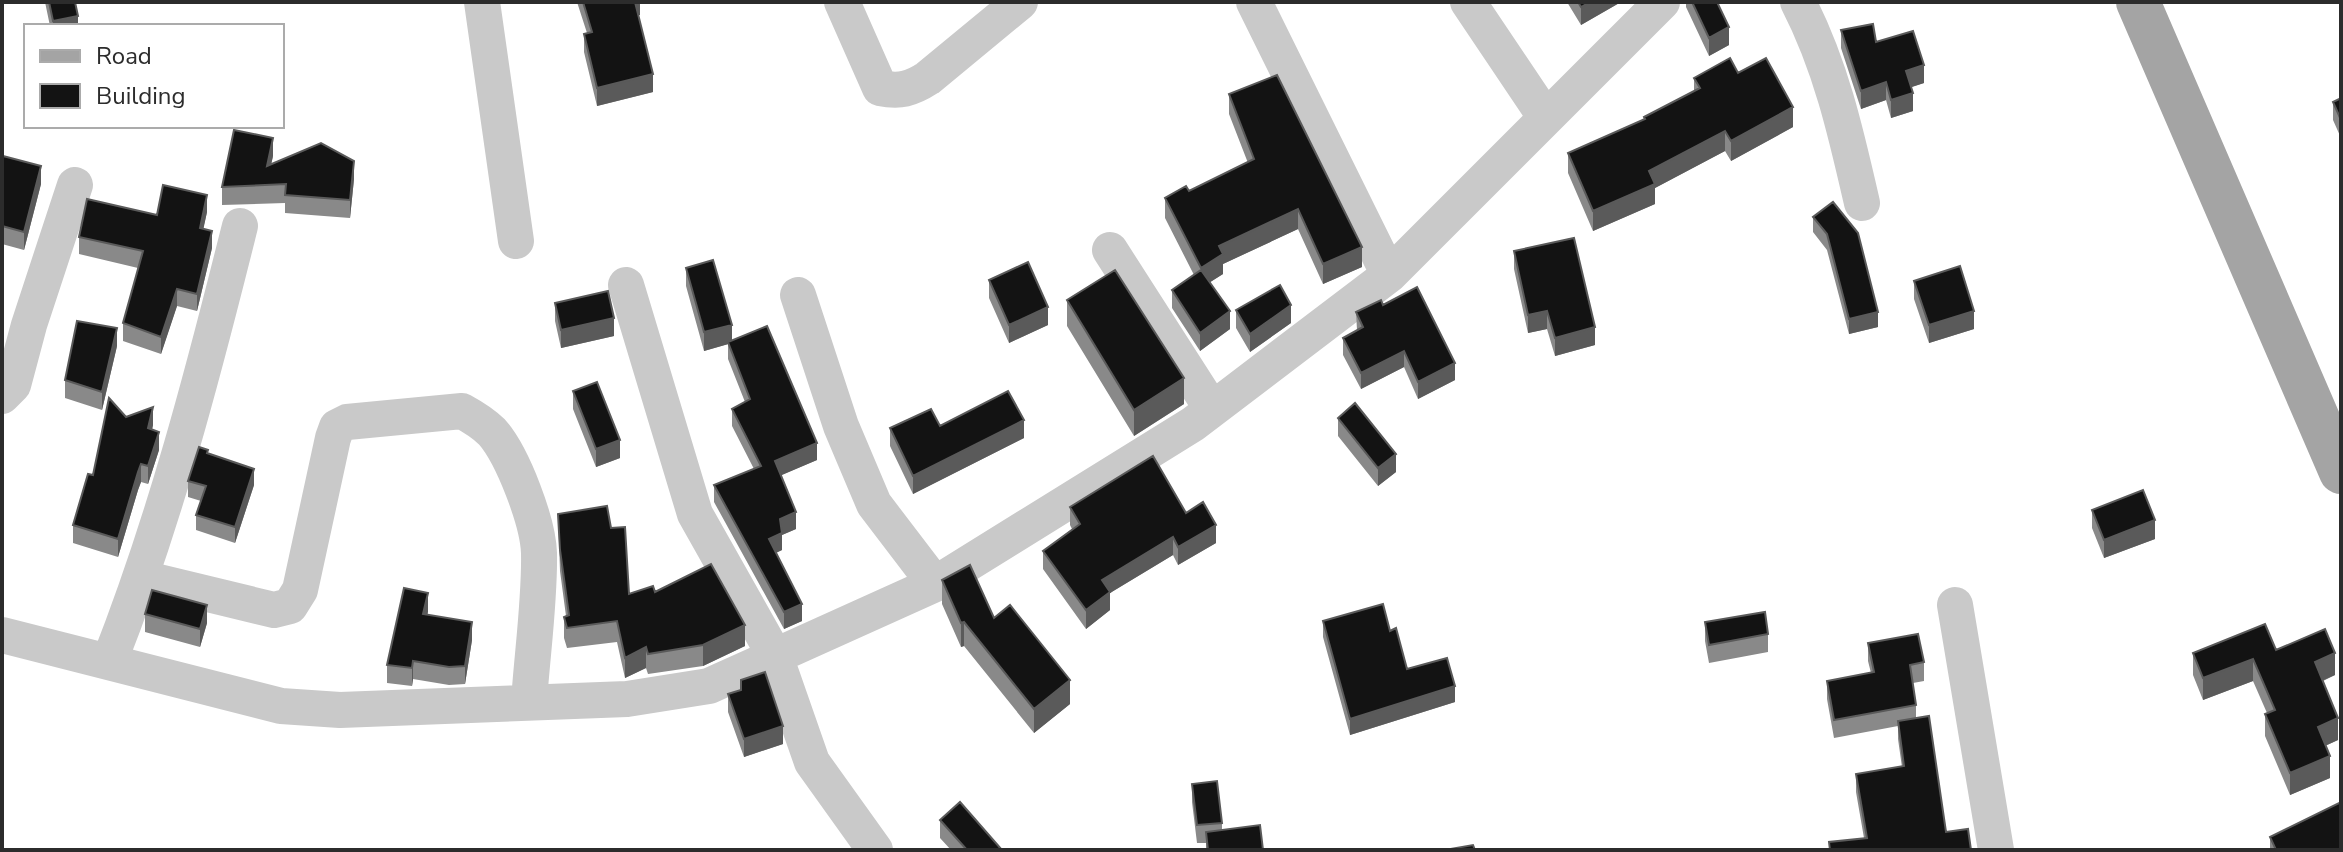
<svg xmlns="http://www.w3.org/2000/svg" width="2343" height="852" viewBox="0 0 2343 852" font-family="'Nunito Sans',sans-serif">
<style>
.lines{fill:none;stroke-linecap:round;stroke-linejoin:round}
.street{stroke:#c9c9c9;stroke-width:36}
.primary{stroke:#a4a4a4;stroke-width:44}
.wall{fill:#898989}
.shaded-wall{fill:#5a5a5a}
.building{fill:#131313;stroke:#5a5a5a;stroke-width:2}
</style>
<rect width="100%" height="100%" fill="#fff"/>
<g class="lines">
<path class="street" d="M482 2 516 241
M842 2 880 88C900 92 911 89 928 78L1020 2
M1254 2 1389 275
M1468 2 1546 118
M1798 2C1831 66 1846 133 1862 203
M1110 250 1212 409
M626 285 695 514 775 656 812 762 875 850
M798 295 841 426 874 504 935 584
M2 396 13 385 29 325 75 185
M142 578 274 610 290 606 300 590 333 438 337 427 347 422 462 411C473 417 483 423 492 432 513 456 538 522 539 553 540 600 532 655 529 702
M1955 605 1996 850
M2 635 281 706 340 710 627 699 709 686 935 584 1193 424 1389 275 1662 2
M109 662C165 520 203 374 240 226"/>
<path class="primary" d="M2138 2 2341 472"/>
</g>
<path class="wall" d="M45 2H75L78 26H50Z
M577 2H640V15H638L653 92 597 106 584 52V34L587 33Z
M1567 2H1621L1581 25Z
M1686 2H1717L1729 45 1709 56 1686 7Z
M1841 30 1876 42 1924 83 1911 87 1913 111 1891 118 1886 100 1861 109 1841 48Z
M1738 73 1793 127 1731 161 1725 151 1655 188V204L1593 231 1568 173V153L1644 119V117L1694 91V78Z
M1229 94 1362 267 1323 284 1298 229 1223 264V274L1210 282 1230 329 1200 351 1172 308V290L1194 275 1165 218V198L1189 191 1248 163 1229 114Z
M2341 98V138L2333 120V102Z
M273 156 271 164 354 179 350 218 285 213V203L222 205V187Z
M2 162 41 184 24 250 2 244Z
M1833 202 1878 327 1849 334 1827 250 1813 232V217Z
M207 212 203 229 212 248 197 311 177 306 161 354 123 341V323L138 268 79 254V237L157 215Z
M1514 251 1595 345 1555 356 1547 329 1528 333 1514 269Z
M686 268 732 341 817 460 781 475 796 529 782 535V550L776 553 802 621 784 629 714 502V485L754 469 732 426V409L745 402 728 359V344L704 351 686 286Z
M989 280 1048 325 1009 343 989 298Z
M1914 281 1974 329 1929 343 1914 299Z
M1067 300 1184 404 1134 436 1067 326Z
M555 303 614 336 561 348 555 321Z
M1383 305 1455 380 1418 399 1404 367 1361 389 1343 355V338L1357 330 1356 312Z
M1236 310 1291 323 1250 352 1236 328Z
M117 346 102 410 65 398V380Z
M573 391 620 458 596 467 573 409Z
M126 417 153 425 152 430 159 450 148 484 141 482 138 490 118 557 73 543V525L93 475Z
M1338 418 1396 472 1378 486 1338 436Z
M940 426 1024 438 913 494 890 446V428Z
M208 453 254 485 235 543 196 530V515L201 501 188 497V481Z
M1070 507 1186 513 1216 543 1178 565 1173 555 1110 593V610L1086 629 1043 569V551L1072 529 1070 525Z
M2092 510 2155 539 2104 558 2092 528Z
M558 514 611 528 629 594 655 592 745 646 703 666 648 674 646 668 625 678 617 642 567 648 564 638V617L566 616 560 571Z
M942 580 994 618 1070 704 1034 733 964 646 961 647 942 604Z
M428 612 427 615 472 640 465 684 449 685 413 679 412 686 387 683V665Z
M145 614 207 623 200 647 145 632Z
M1323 621 1390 631 1407 669 1455 702 1350 735 1323 637Z
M1705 622 1768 634V652L1709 663 1705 641Z
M1868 643 1924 662V681L1913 683 1916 705V718L1946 832 1971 850H1829V842L1864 838 1856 792V774L1902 767 1898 739V726L1834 738 1827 699V681L1871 673 1868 661Z
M2276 650 2335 675 2323 681 2338 740 2325 746 2330 778 2290 795 2265 736V714L2267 713 2253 681 2203 700 2193 675V653Z
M728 694 783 744 744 757 728 712Z
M1192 784 1222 823V830L1263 850H1206V843H1197L1192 802Z
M940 820 1002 850H951L940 838Z
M2270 837 2341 850H2270Z"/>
<path class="shaded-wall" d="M634 2H640V15L634 16Z
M1590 2H1621L1581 25V7Z
M78 16V26H53V21Z
M1729 27V45L1709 56V38Z
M1924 65V83L1906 89V71Z
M653 74V92L597 106V88Z
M1886 82V100L1861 109V91Z
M1913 93V111L1891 118V100Z
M1793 107V127L1731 161V141Z
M1725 131V151L1655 188V204L1593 231V211L1649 171Z
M273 138V156L267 184V166Z
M354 161V179L350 218V200Z
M41 166V184L24 250V232Z
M207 195V212L200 245V228Z
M1298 209V229L1223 264V274L1201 288V268L1219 246Z
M212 231V248L197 311V294Z
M1362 247V267L1323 284V264Z
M177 289V306L161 354V337Z
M1291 305V323L1250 352V334Z
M1048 307V325L1009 343V325Z
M1230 311V329L1200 351V333Z
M1547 311V329L1528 333V315Z
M1974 311V329L1929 343V325Z
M1878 312V327L1849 334V319Z
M614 318V336L561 348V330Z
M732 325V343L704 351V332Z
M1595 327V345L1555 356V338Z
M117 328V346L102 410V392Z
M1404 351V367L1361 389V373Z
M1455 363V380L1418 399V382Z
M1184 378V404L1134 436V410Z
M153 407V425L148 446V428Z
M1024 420V438L913 494V476Z
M159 432V450L148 484V466Z
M620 440V458L596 467V449Z
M817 443V460L775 478V461Z
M1396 454V472L1378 486V468Z
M141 464V482L138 490 118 557V539L138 472Z
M254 469V485L235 543V527Z
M796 512V529L782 535V550L769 556V539L780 519Z
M2155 520V539L2104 558V540Z
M1216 525V543L1178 565V547Z
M1173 537V555L1110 593V610L1086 629V610L1102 580Z
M428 593V612L423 632V614Z
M802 604V621L784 629V612Z
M207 605V623L200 647V629Z
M472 622V640L465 684V666Z
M964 622V646L961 647V623Z
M745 625V646L703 666V645Z
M646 647V668L625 678V658Z
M2335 653V675L2315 684V662Z
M2253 659V681L2203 700V678Z
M413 661V679L412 686V668Z
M1070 680V704L1034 733V709Z
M1455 686V702L1350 735V719Z
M2338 718V740L2318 749V727Z
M783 726V744L744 757V739Z
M2330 756V778L2290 795V773Z"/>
<path class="building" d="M49 2H75L78 16 53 21Z
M583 2H635L653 74 597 88 584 34 592 32Z
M1578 2H1590L1581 7Z
M1692 2H1717L1729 27 1709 38Z
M1873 24 1876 42 1913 31 1924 65 1906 71 1913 93 1891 100 1886 82 1861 91 1841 30Z
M1730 58 1738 73 1766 58 1793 107 1731 141 1725 131 1649 171 1655 184 1593 211 1568 153 1645 119 1644 117 1700 88 1694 78Z
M1277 75 1362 247 1323 264 1298 209 1219 246 1223 254 1201 268 1165 198 1186 186 1189 191 1254 159 1229 94Z
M2341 98V120L2333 102Z
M234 130 273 138 267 166 321 143 354 161 350 200 285 195 286 184 222 187Z
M3 156 41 166 24 232 2 226V162Z
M163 185 207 195 200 228 212 231 197 294 177 289 161 337 123 323 143 251 79 237 87 199 157 215Z
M1833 202 1858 233 1878 312 1849 319 1827 234 1813 217Z
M1574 238 1595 327 1555 338 1547 311 1528 315 1514 251Z
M713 260 732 325 704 332 686 268Z
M1028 262 1048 307 1009 325 989 280Z
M1960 266 1974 311 1929 325 1914 281Z
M1115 270 1184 378 1134 410 1067 300Z
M1201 270 1230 311 1200 333 1172 290Z
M1280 285 1291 305 1250 334 1236 310Z
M1417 287 1455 363 1418 382 1404 351 1361 373 1343 338 1363 327 1356 312 1381 300 1383 305Z
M608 291 614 318 561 330 555 303Z
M77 321 117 328 102 392 65 380Z
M767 326 817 443 775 461 796 512 780 519 782 533 769 539 802 604 784 612 714 485 761 466 732 409 750 399 728 342Z
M597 382 620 440 596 449 573 391Z
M1008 391 1024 420 913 476 890 428 931 409 940 426Z
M109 398 126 417 153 407 148 428 159 432 148 466 141 464 138 472 118 539 73 525 88 474 93 475Z
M1355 403 1396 454 1378 468 1338 418Z
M199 447 208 450 207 453 254 469 235 527 196 515 206 486 188 481Z
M1153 456 1186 513 1203 502 1216 525 1178 547 1173 537 1102 580 1110 592 1086 610 1043 551 1080 524 1070 507Z
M2143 490 2155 520 2104 540 2092 510Z
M607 506 611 528 625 527 629 594 653 586 655 592 711 564 745 625 703 645 648 654 646 647 625 658 617 621 567 628 564 617 569 615 560 550 558 514Z
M970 565 994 618 1010 605 1070 680 1034 709 964 622 961 623 942 580Z
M404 588 428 593 423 614 472 622 465 666 449 667 413 661 412 668 387 665Z
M152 590 207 605 200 629 145 614Z
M1383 604 1390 631 1396 628 1407 669 1447 658 1455 686 1350 719 1323 621Z
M1765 612 1768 634 1709 645 1705 622Z
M2265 624 2276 650 2325 629 2335 653 2315 662 2338 718 2318 727 2330 756 2290 773 2265 714 2275 710 2253 659 2203 678 2193 653Z
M1918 634 1924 662 1910 665 1916 705 1834 720 1827 681 1874 672 1868 643Z
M765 672 783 726 744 739 728 694 741 690V680Z
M1929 716 1946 832 1968 829 1971 850H1830L1829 842 1867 838 1856 774 1904 766 1898 721Z
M1217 781 1222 823 1197 825 1192 784Z
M960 802 1002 850H967L940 820Z
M2341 802V850H2276L2270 837Z
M1260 825 1263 850H1208L1206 832Z
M1473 845 1475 850H1450V849Z"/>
<rect width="2343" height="852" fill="none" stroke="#2c2c2c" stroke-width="8"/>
<rect x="24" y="24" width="260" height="104" fill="#ffffff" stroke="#ababab" stroke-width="2"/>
<rect x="40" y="50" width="40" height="12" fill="#a4a4a4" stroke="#ababab" stroke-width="2"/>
<text x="96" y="64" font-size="24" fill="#2c2c2c">Road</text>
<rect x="40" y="84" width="40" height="24" fill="#131313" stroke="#ababab" stroke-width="2"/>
<text x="96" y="104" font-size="24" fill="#2c2c2c">Building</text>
</svg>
